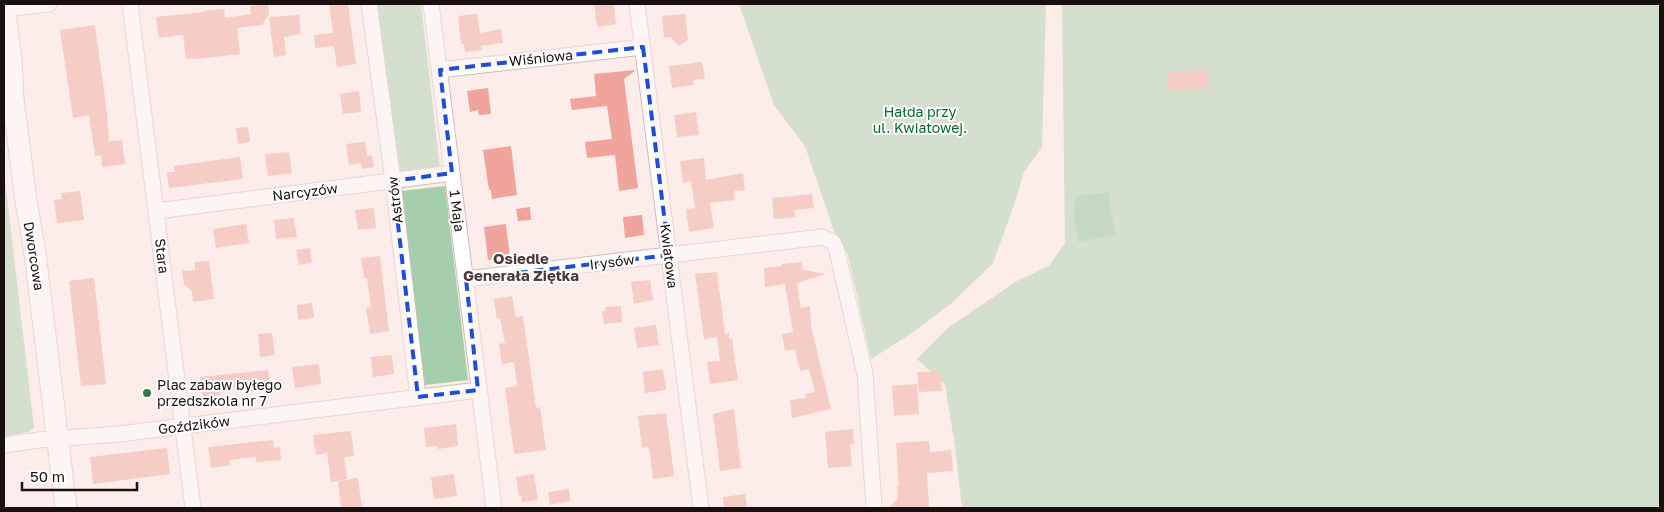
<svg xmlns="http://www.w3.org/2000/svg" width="1664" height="512" viewBox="0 0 1664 512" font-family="'Golos Text',sans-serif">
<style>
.green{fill:#a5cead}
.water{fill:#86c293}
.building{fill:#f0a49c}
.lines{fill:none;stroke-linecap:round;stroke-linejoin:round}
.street-casing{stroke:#d3bab7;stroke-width:17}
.secondary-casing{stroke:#d3bab7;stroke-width:23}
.street{stroke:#fff;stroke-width:15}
.secondary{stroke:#fff;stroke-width:21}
.marked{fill:none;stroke:#1d4ed8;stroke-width:4;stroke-dasharray:10 6;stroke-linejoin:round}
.poi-dot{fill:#317a47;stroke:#fff;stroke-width:2}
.labels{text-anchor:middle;stroke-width:4;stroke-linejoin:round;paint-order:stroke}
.street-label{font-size:14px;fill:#19100f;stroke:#fff}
.park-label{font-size:14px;fill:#076a31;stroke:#fff}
.poi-label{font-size:14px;fill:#19100f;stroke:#fff;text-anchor:start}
.neighbourhood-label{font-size:15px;font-weight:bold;fill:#4d3937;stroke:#fff}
</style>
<rect width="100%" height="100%" fill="#fcecea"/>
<path class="green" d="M377 4H421L440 168 397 173Z
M739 4H1046L1042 147 1024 172 1015 202 993 263 953 302 912 333 871 359 848 255 834 231 805 146 774 105Z
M1062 4H1660V508H962L955 446 945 385 917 359 949 327 1017 281 1049 266 1065 243Z
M4 171 34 428 28 432 4 436Z
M445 186 468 380 425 385 401 191Z"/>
<path class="water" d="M1108 192 1115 235 1078 242 1074 215 1076 196Z"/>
<path class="building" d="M268 4 269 14 262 25 237 28 240 54 196 59V58L186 59 183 35 159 38 156 17 204 12V11L224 9 225 18 251 14 250 6Z
M329 4H348L356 64 337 67 334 46 315 48 314 35 333 33Z
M594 4H614L616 24 597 27Z
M477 14 480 33 501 29 503 43 481 46 482 50 465 52 464 44H461L458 16Z
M685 14 688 40 678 46 671 37 664 38 662 16Z
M299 15 301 34 284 37 286 55 274 57 269 17Z
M95 25 107 113 109 141 122 140 125 164 102 167 101 155 95 156 89 115 73 118 60 30Z
M702 62 705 79 693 80 694 85 672 88 669 66Z
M636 70 624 79 638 188 619 191 615 155 587 158 585 142 612 139 607 106 572 110 570 99 596 96 594 74Z
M1208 70 1209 88 1168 90V72Z
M488 88 491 114 479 115 478 110 470 112 467 91Z
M359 91 361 112 343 114 340 94Z
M696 112 699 135 677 137 674 115Z
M248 127 250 142 238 144 236 128Z
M365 142 367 156 372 155 374 167 362 169 361 163 349 165 346 144Z
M511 146 517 195 492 199 491 190H489L483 150Z
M289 152 292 173 268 176 265 154Z
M240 157 243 179 169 188 167 172H175L174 166Z
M704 158 706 180 743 173 745 190 734 191 735 200 710 203 714 228 689 232 686 209 695 208 691 181 683 183 680 161Z
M80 191 84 220 57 223 54 200 62 199 61 193Z
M812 194 814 208 794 210 795 217 774 219 772 198Z
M530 207 531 220 518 221 516 209Z
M374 208 376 228 358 230 355 210Z
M642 215 644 235 625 238 623 217Z
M294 218 297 237 276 239 274 220Z
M246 224 249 243 216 248 213 229Z
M506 224 510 257 488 260 484 227Z
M310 248 312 263 299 265 296 250Z
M380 256 389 331 370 334 366 308 371 307 367 278H364L361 258Z
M209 261 214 299 193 302 192 291 184 284 182 271 195 270V262Z
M801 262 803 270 826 274 797 283 801 308 810 306 811 326 831 409 792 418 790 400 806 398 805 394 815 392 809 369 800 371 795 349 785 351 782 334 793 332 785 284 765 287 764 268 782 266V264Z
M717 272 725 334 729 333V339H732L738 380 710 384 707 362 720 361 717 337 704 339 695 274Z
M94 278 106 384 81 386 69 281Z
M650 280 653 300 634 304 631 282Z
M512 296 516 317 523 316 536 408 540 407 546 450 514 454 505 388 517 386 514 362 502 364 499 344 505 343 500 318 497 319 494 299Z
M312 303 314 318 298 320 297 305Z
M621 306 622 322 604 324 602 312 605 311V307Z
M656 325 659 345 637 348 634 328Z
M272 333 275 355 260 357 258 334Z
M392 355 394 374 373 377 371 357Z
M319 364 321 384 295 388 292 367Z
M663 369 666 390 645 393 643 372Z
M268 370 270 384 265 385V390L247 392 246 386 220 389 221 395 203 398 200 377Z
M940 371 942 391 919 392 917 372Z
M917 384 919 414 894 416 892 386Z
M734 409 741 468 720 471 713 414Z
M666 413 674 476 653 479 649 447 642 448 638 416Z
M456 424 458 446 438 449V446L426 447 424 428Z
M853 429 854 444 850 445 852 466 828 468 825 432Z
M351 431 354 456 344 457 347 479 331 482 327 453 316 455 313 435Z
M273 440 274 448 280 447 281 460 256 462V457L229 460 230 465 211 468 208 447Z
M929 441 930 452 951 450 953 471 927 473 929 507 889 508 898 498 897 486H899L896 443Z
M167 448 170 474 93 484 90 457Z
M454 474 457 496 434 499 431 477Z
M534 474 538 500 522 502 521 496H519L516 477Z
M358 478 362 508H341L338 481Z
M569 489 570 501 550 505 548 492Z
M745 494 747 508H724L723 497Z"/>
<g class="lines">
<g class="street-casing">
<path id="street" d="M130 4 193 508
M369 4 393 181 418 397
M431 4 494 508
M637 4 701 508
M4 9 49 4
M440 70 643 47
M157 211 452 173
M466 279 822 237 833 242 837 251 865 374 874 508
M4 445 39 440 119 434 478 390"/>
</g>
<g class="secondary-casing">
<path id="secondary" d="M4 4 11 61 13 99 26 201 35 253 66 508"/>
</g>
<use href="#street" class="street"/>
<use href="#secondary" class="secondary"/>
</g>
<path d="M0 0H1664V512H0ZM643 47 669 255 466 279 478 390 418 397 393 181 452 173 440 70Z" fill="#fcecea" fill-opacity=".55" fill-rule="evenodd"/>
<path class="marked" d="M643 47 669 255 466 279 478 390 418 397 393 181 452 173 440 70Z"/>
<circle class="poi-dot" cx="147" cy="393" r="5"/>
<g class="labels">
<g class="street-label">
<text transform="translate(541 58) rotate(-6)" y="5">Wiśniowa</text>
<text transform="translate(305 192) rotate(-7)" y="5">Narcyzów</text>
<text transform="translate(395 200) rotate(-97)" y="5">Astrów</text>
<text transform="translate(457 211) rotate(83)" y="5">1 Maja</text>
<text transform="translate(34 256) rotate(81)" y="5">Dworcowa</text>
<text transform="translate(162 256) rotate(83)" y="5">Stara</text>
<text transform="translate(669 256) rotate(83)" y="5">Kwiatowa</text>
<text transform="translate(612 262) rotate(-7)" y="5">Irysów</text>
<text transform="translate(194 425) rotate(-7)" y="5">Goździków</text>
</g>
<g class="park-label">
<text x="920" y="117">Hałda przy<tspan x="920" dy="16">ul. Kwiatowej.</tspan></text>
</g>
<g class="poi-label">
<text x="157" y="390">Plac zabaw byłego<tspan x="157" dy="16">przedszkola nr 7</tspan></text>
</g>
<g class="neighbourhood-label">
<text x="521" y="264">Osiedle<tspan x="521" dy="17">Generała Ziętka</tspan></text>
</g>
</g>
<rect width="1664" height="512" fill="none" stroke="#19100f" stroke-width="10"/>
<path d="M22 482v8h115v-8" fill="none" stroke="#19100f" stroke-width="2.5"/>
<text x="30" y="482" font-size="15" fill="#19100f" stroke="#ffffff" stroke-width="4" paint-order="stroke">50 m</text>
</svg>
